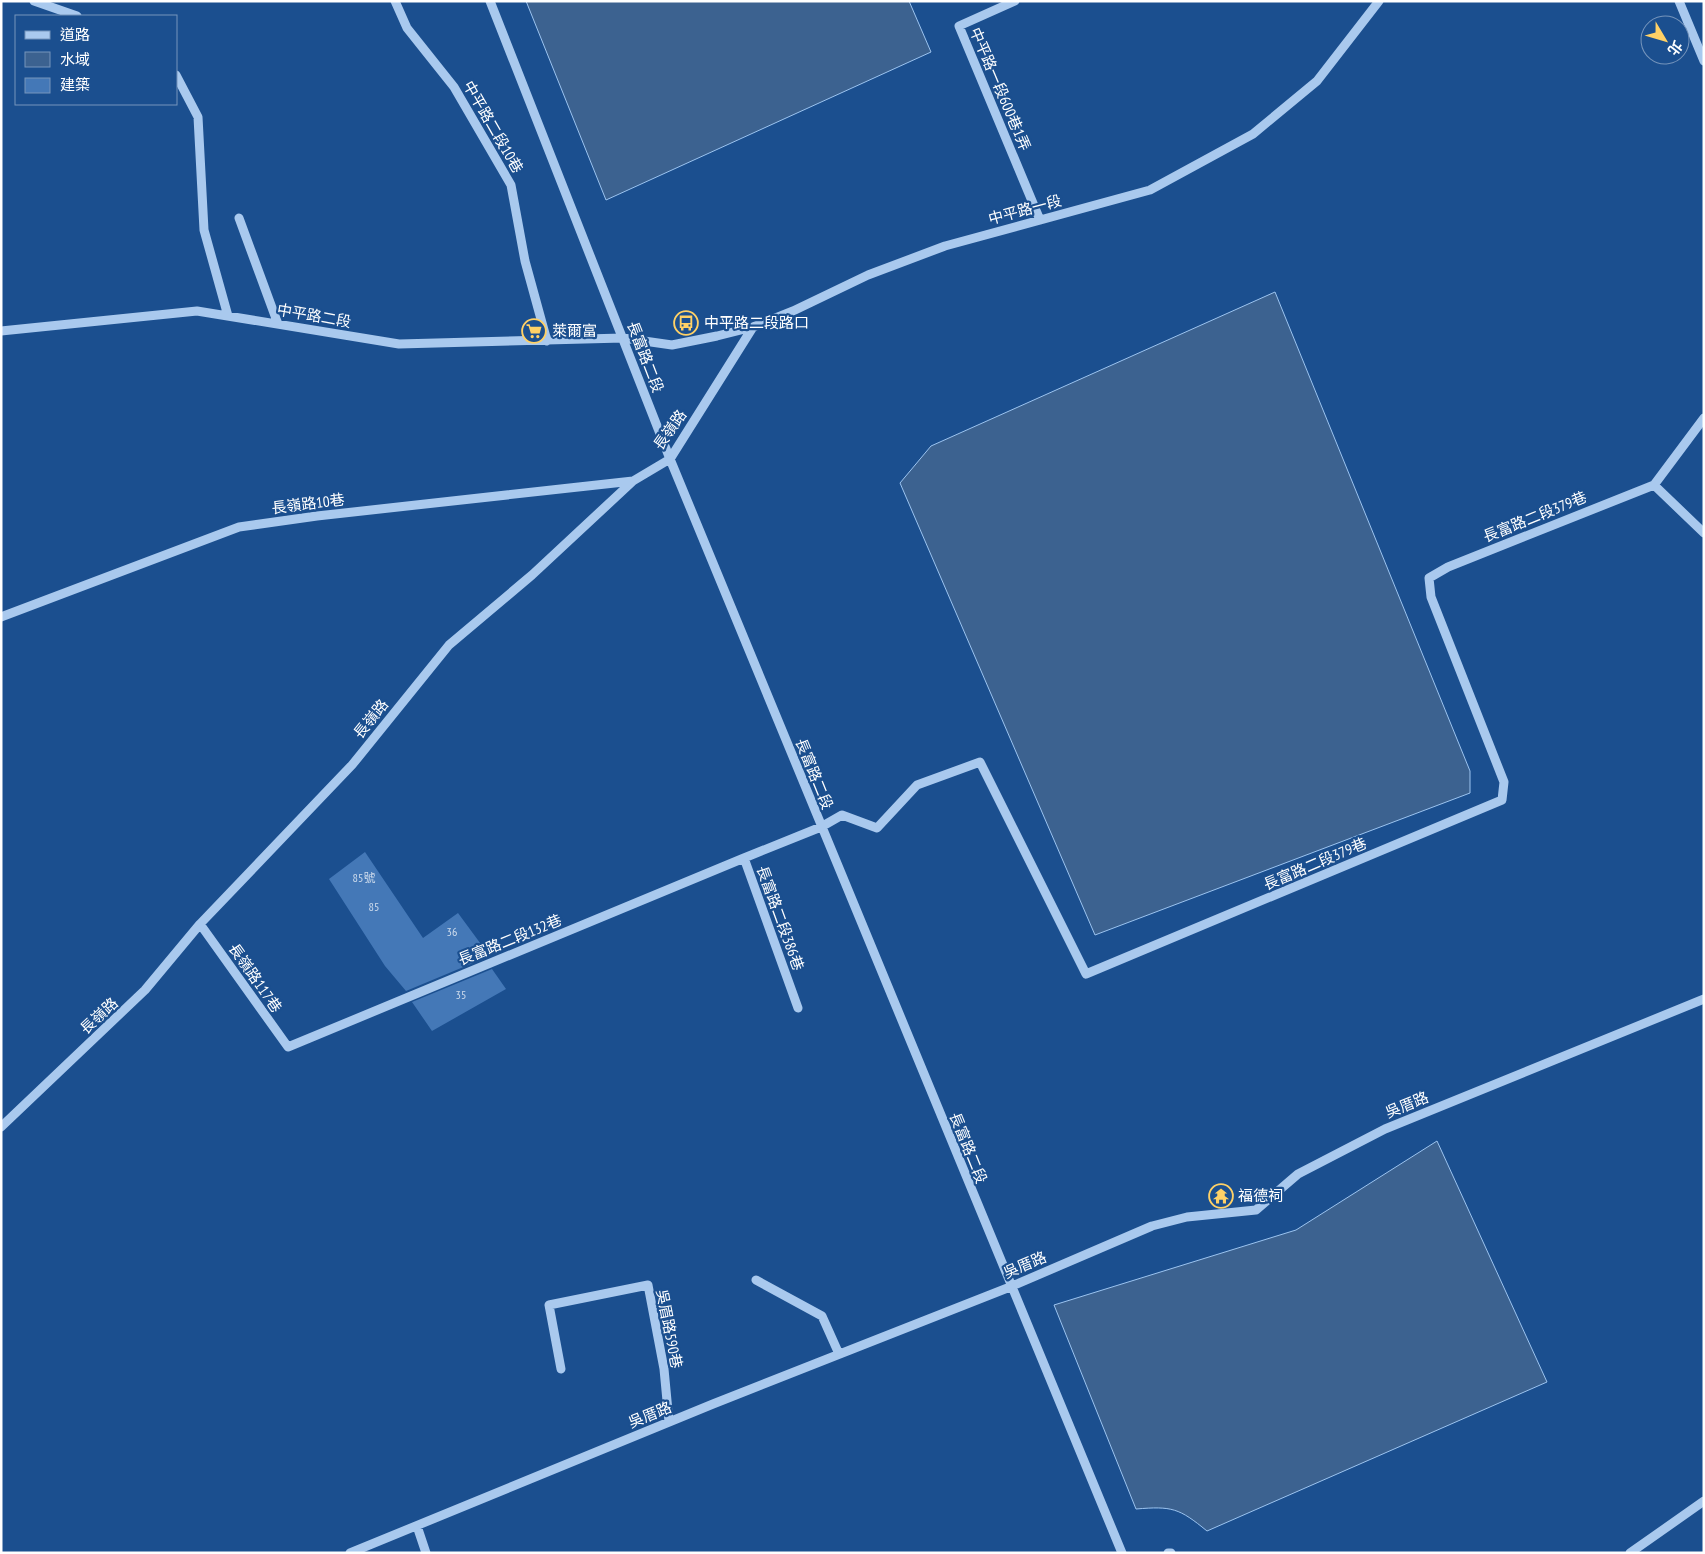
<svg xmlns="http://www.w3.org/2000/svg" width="1705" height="1554" viewBox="0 0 1705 1554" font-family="'PT Sans Narrow','Noto Sans TC',sans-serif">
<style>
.water{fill:#3c6290;stroke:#9cc4f0}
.building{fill:#4478b7}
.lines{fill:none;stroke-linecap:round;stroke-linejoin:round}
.minor{stroke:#a9c9ee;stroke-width:9}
.labels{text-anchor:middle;stroke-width:4.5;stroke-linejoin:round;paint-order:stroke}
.number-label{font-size:12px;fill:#d0dded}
.street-label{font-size:15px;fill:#fff;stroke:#1b4f8f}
.poi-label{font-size:15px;fill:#fff;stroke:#1b4f8f;text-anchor:start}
</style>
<rect width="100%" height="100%" fill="#1b4f8f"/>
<path class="water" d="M526 1H909L931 52 606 200Z
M1275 292 1470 771V793L1095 935 900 483 931 446Z
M1437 1141 1547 1382 1207 1531C1179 1508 1172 1506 1136 1509L1054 1305 1296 1230Z"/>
<path class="building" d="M365 852 423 938 458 913 486 951 481 953 485 958 406 991 385 966 329 879Z
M492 969 506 989 432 1031 412 1002Z
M1213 1186 1234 1194 1229 1206 1208 1198Z"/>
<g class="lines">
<path class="minor" d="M34 1 77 16
M395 1 407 28 454 87 511 185 525 261 547 341
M490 1 670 459 1122 1553
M1015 1 959 26 1040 220
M1679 1 1704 61
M176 75 198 117 204 230 228 316
M239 218 278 324
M1 331 197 311 399 344 623 338 672 345 717 336 753 327 793 311 868 275 945 246 1150 190 1253 134 1317 81 1379 1
M1704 418 1654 485 1704 533
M1 617 239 527 317 516 633 481
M200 924 288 1047 744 858
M798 1008 744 858 821 827 842 815 877 828 917 785 980 762 1086 974 1502 800 1504 782 1431 597 1429 578 1448 567 1654 485
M1 1127 145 990 200 924 352 765 449 645 532 575 633 481 670 459 753 327
M756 1280 822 1316 839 1354
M561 1369 549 1305 648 1285 664 1369 669 1422
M417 1526 426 1553
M350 1553 713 1404 1010 1287 1152 1226 1187 1217 1256 1210 1298 1174 1385 1129 1704 999
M1168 1553H1171
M1630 1553 1704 1501"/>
</g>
<defs>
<g id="bus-ring" transform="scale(1.25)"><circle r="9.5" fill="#1b4f8f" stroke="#ffd166" stroke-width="1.5"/><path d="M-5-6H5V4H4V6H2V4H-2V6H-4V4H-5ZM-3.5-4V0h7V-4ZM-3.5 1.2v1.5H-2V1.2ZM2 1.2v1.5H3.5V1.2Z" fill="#ffd166"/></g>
<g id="supermarket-ring" transform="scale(1.25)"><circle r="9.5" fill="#1b4f8f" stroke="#ffd166" stroke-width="1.5"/><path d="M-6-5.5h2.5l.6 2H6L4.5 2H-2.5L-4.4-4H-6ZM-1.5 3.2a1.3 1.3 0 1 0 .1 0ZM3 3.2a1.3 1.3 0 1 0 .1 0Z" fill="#ffd166"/></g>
<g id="temple-ring" transform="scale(1.25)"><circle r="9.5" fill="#1b4f8f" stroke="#ffd166" stroke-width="1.5"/><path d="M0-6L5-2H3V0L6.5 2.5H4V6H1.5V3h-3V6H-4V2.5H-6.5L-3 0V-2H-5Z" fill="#ffd166"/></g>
</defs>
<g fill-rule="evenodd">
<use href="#bus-ring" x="686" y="323"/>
<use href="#supermarket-ring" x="534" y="331"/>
<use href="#temple-ring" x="1221" y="1196"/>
</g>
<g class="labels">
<g class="number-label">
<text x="364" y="882">85號</text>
<text x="374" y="911">85</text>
<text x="452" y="936">36</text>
<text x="461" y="999">35</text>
</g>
<g class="street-label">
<text transform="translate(1000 89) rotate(67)" y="5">中平路一段600巷1弄</text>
<text transform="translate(493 127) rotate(60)" y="5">中平路二段10巷</text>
<text transform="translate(1025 210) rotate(-15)" y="5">中平路一段</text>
<text transform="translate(314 316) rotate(10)" y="5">中平路二段</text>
<text transform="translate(645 357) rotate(69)" y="5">長富路二段</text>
<text transform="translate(670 430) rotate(-55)" y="5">長嶺路</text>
<text transform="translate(308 504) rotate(-7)" y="5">長嶺路10巷</text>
<text transform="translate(1535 517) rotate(-22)" y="5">長富路二段379巷</text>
<text transform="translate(371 719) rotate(-51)" y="5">長嶺路</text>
<text transform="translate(814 774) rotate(68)" y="5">長富路二段</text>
<text transform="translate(1315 864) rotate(-23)" y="5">長富路二段379巷</text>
<text transform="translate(780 918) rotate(70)" y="5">長富路二段386巷</text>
<text transform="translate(510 940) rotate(-22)" y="5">長富路二段132巷</text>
<text transform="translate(255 978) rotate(55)" y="5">長嶺路117巷</text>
<text transform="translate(99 1016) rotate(-43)" y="5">長嶺路</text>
<text transform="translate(1407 1105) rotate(-22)" y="5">吳厝路</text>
<text transform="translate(968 1148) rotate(68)" y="5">長富路二段</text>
<text transform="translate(1025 1265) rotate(-23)" y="5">吳厝路</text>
<text transform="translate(669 1329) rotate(79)" y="5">吳眉路590巷</text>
<text transform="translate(650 1415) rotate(-22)" y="5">吳厝路</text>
</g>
<g class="poi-label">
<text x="704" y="328">中平路二段路口</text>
<text x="552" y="336">萊爾富</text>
<text x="1238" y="1201">福德祠</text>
</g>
</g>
<rect width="1705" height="1554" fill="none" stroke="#ffffff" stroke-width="5"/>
<rect x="15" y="15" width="162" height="90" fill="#1b4f8f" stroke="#7695bc"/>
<rect x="25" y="31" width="25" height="8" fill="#a9c9ee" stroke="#7695bc"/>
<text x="60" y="40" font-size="15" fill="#ffffff">道路</text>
<rect x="25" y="52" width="25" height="15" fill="#3c6290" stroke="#7695bc"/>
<text x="60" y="65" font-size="15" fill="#ffffff">水域</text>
<rect x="25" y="78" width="25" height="15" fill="#4478b7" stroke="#7695bc"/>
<text x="60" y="90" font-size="15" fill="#ffffff">建築</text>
<g transform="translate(1665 40) rotate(128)"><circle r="24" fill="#1b4f8f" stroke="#7695bc"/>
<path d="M0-4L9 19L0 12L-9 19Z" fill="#ffd166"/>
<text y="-8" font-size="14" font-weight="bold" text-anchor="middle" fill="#ffffff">北</text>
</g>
</svg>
